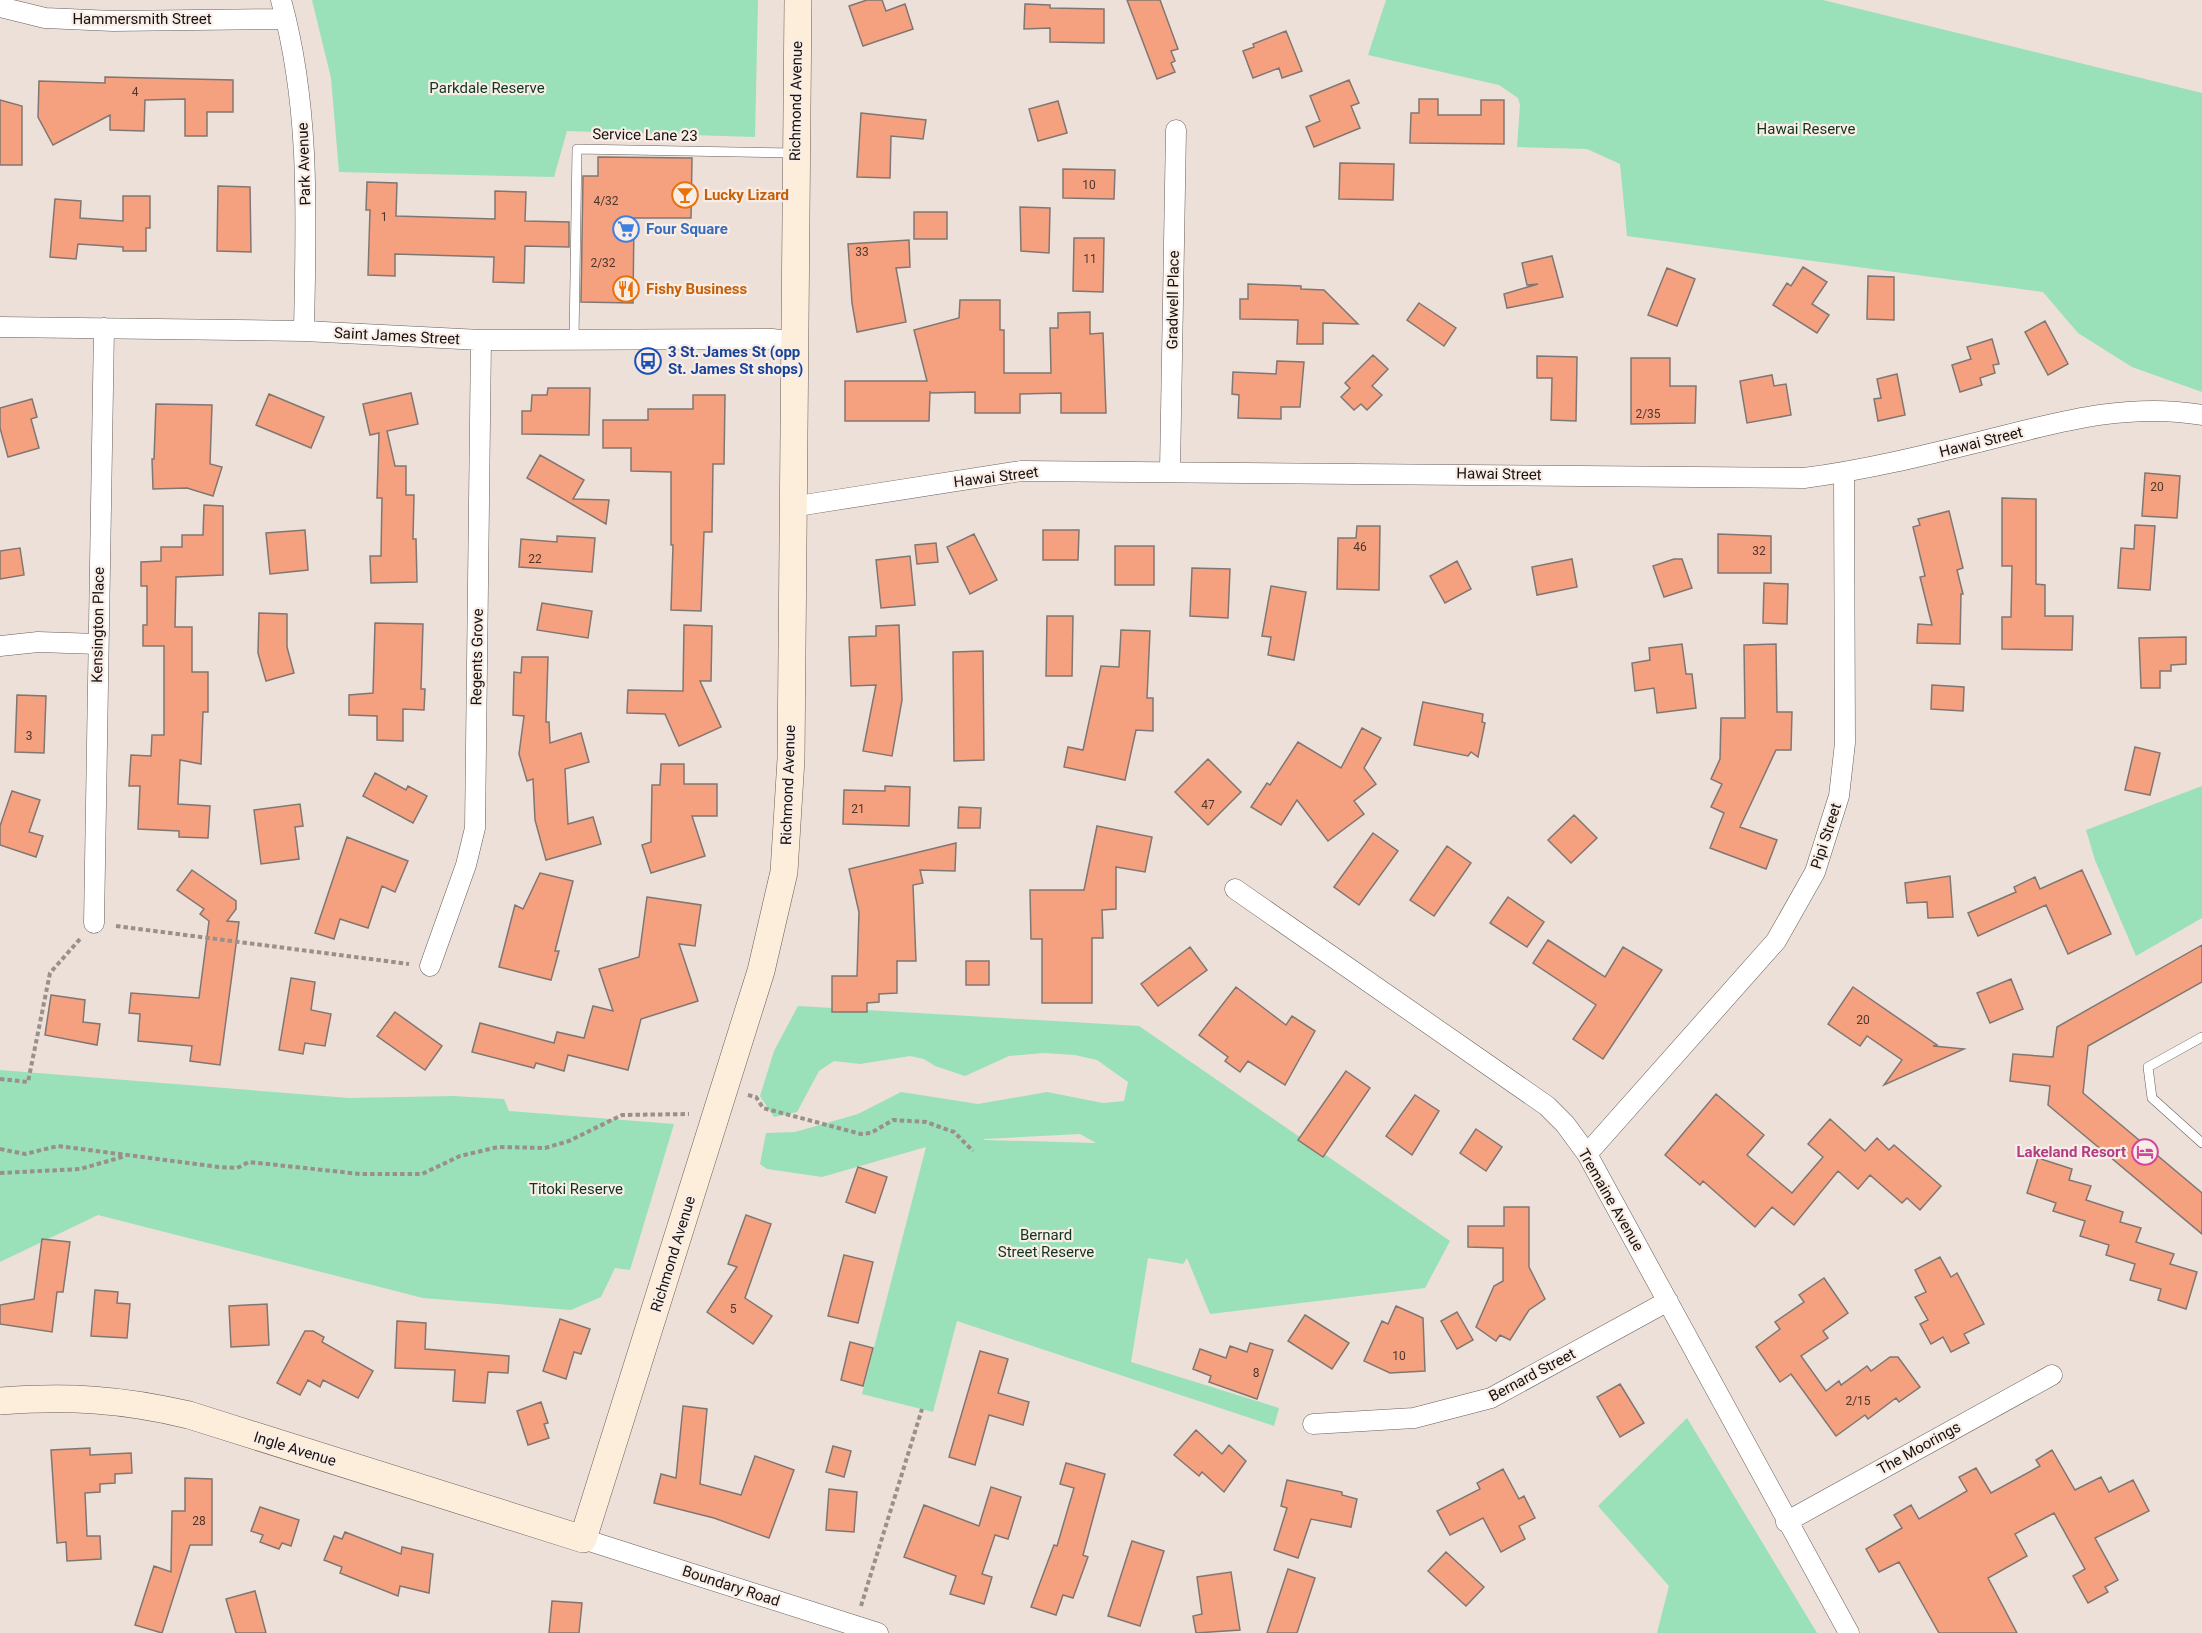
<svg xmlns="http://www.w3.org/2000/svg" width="2202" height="1633" viewBox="0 0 2202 1633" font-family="Roboto,sans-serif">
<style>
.green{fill:#9ae0b8;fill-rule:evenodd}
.building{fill:#f5a180;stroke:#827672;stroke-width:1.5}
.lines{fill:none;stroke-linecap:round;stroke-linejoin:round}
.lane-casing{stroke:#685e58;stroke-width:10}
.street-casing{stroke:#685e58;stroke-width:21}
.secondary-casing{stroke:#685e58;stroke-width:28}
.path{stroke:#99908b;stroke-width:4;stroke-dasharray:4.5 3;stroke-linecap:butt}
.lane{stroke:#fff;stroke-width:9}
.street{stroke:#fff;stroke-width:20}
.secondary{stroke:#fceedb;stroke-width:27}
.labels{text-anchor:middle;stroke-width:4.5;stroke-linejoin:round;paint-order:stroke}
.number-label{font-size:12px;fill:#4e362c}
.street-label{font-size:15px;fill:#161210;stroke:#f9ede6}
.park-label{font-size:15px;fill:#0e3522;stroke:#f9ede6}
.food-label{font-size:15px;font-weight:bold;fill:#c56008;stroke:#f9ede6;text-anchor:start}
.shop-label{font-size:15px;font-weight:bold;fill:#366cbe;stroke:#f9ede6;text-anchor:start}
.transit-label{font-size:15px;font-weight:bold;fill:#164399;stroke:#f9ede6;text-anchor:start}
.hotel-label{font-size:15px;font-weight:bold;fill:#b23c85;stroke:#f9ede6;text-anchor:end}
</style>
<rect width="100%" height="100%" fill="#ece0d9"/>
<path class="green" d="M312 0H758L755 137 567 131 554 177 339 172 331 78Z
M1386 0H1823L2202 93V392L2132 367 2078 333 2043 292 1627 236 1620 164 1587 149 1517 147 1520 105 1518 98 1499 85 1368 55Z
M2202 786V918L2136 956 2095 860 2086 830Z
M798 1006 1139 1026 1450 1241 1425 1288 1210 1314 1187 1258 1183 1264 1148 1258 1131 1362 1279 1408 1274 1426 957 1321 933 1412 862 1394 926 1147 822 1177 767 1169 760 1164 766 1133 795 1132 858 1114 901 1092 978 1104 1047 1092 1103 1103 1124 1101 1128 1082 1097 1060 1075 1055 1043 1053 1009 1056 965 1076 935 1066 924 1059 910 1056 860 1064 834 1061 819 1071 797 1112 774 1117 760 1096 774 1051ZM1080 1134 1096 1143 984 1140V1139Z
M0 1070 349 1098 453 1096 504 1099 509 1111 674 1124 630 1270 615 1268 601 1297 571 1310 423 1298 98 1215 0 1262Z
M1687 1418 1817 1633H1657L1669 1586 1598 1506Z"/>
<path class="building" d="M867 0H882L886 11 905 4 913 29 863 46 849 6Z
M1127 0H1160L1178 49 1171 51 1175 61 1171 63 1175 72 1157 79Z
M1025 4 1050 5V8L1104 9V43L1050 42V28L1024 29Z
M1286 31 1302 71 1282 78 1279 68 1253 78 1243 51 1254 47 1253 44Z
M105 77 233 80V112H207V136H185V99L145 100 144 131 110 130V115L53 145 38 117 39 81 105 83Z
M1349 80 1359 103 1351 106 1360 128 1314 147 1306 127 1320 121 1310 96Z
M1419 99H1438V115H1481V100H1504V144L1410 143 1411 113H1419Z
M0 100 22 106V165H0Z
M1058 101 1067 133 1038 141 1029 109Z
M861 113 926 120 923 139 891 136 890 178 857 177Z
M598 157 692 158 691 218H634L633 303 581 302 583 176H598Z
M1340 163 1394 164 1393 200 1339 199Z
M1063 169 1115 170 1114 199 1063 198Z
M367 182 397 183 396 216 495 219V191L526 192 525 221 569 222V247L525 246 524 283 493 282 494 257 395 254V276L368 275 370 210H366Z
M218 186 250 187 251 252 217 251Z
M123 196H150V228H146V251H123V247L78 244 76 259 50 257 55 199 81 201 80 218 123 221Z
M1020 207 1050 208 1049 253 1021 251Z
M914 212H947V239H914Z
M1074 238H1104L1103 292 1073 291Z
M909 240 910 267 896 268 906 322 857 332 852 303 848 244Z
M1552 256 1563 297 1507 308 1504 294 1538 284 1527 285 1522 263Z
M1803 267 1827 282 1812 304 1829 315 1817 333 1773 305 1787 283 1791 286Z
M1667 268 1695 279 1677 326 1648 315Z
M1868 276 1894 277V320L1867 319Z
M1248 284 1301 286V289L1324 290 1358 324 1323 323V344H1297L1298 320 1240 319V299H1248Z
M960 300H1000V330H1004V373H1051L1050 328H1058V313L1090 312V334L1103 333 1106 413H1061V393L1020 394V413H975V392L930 393V391L929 421H845V381H927L914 330 959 318Z
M1419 303 1456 328 1444 346 1407 320Z
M2045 321 2068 364 2048 375 2025 332Z
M1992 339 1999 364 1993 365 1995 373 1980 378 1982 385 1960 392 1952 365 1971 359 1967 347Z
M1373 355 1388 369 1372 386 1382 395 1367 410 1361 404 1354 410 1341 397 1350 388 1345 383Z
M1537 356 1577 357 1576 421 1551 420 1552 378H1537Z
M1631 358H1670V386H1696L1695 423 1631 424Z
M1277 361 1304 362 1300 407H1281V419L1238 418 1239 395 1232 394 1233 372 1276 374Z
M1897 374 1905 415 1878 421 1874 399 1881 398 1877 379Z
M1772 375 1774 386 1786 384 1791 415 1747 423 1740 381Z
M548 388H590L589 435 522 434V411H531L532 395H547Z
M411 393 418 424 387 431 395 466H406V495H414L413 539H416L417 582 371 583 370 556H381L382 498H377L379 433 370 435 363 404Z
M269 394 324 417 311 448 256 425Z
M693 395H725L724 464H713L712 532H704L701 611 671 610 673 545H671V472L631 471V448H603V420H648V409H693Z
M32 399 37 417 31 419 39 448 8 457 0 428V408Z
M156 404 212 405 210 464 222 467 213 496 187 488 153 489 152 459H154Z
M540 455 584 480 573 499 609 500 606 524 527 478Z
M2145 473 2180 476 2177 518 2142 516Z
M2002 498 2036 499V584L2045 585V616H2073L2072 650 2002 649V617H2011L2012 566H2002Z
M204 505 223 506V575L176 577 175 627H192V672H208V712H203L201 764 180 760 178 804 210 806 208 838 179 837V831L138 829 140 786H129L131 755 151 756 152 735H164V646H143V625H147V586H141V562L161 561V547H182V535H203Z
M1949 511 1963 568 1957 570 1963 594H1961L1960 644 1917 643 1918 624 1932 625 1920 577 1925 576 1913 527 1920 525 1918 519Z
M2135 525 2155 526 2150 590 2118 588 2121 548 2134 549Z
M1357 526H1380L1379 590 1337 589 1338 538H1356Z
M305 530 308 570 270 574 266 533Z
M1043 530H1079L1078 560H1043Z
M974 534 997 580 970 594 947 547Z
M1718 534 1771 536V573H1718Z
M557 536 595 538 592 572 519 567 521 539 557 542Z
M936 543 938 562 917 564 915 545Z
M1115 546H1154V585H1115Z
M20 548 24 575 0 579V551Z
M910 556 915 605 881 608 876 560Z
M1572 559 1577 587 1537 595 1532 567Z
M1674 559H1682L1692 588 1664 597 1653 566Z
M1457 561 1471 589 1445 603 1430 576Z
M1192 568 1230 569 1228 618 1190 616Z
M1764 583 1788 584 1787 624 1763 623Z
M1271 586 1306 592 1294 660 1268 655 1271 637 1262 636Z
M542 603 592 611 588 638 537 630Z
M259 613 287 614V647L294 673 266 681 258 653Z
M1047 616H1073L1072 676H1046Z
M375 623 423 624 421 689H425L424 710 403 709V741L377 740V716L349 715V695L373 693Z
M684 625 712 626 711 681H700L721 727 679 746 665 714 627 713 628 690 683 691Z
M899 625 902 700 892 756 863 751 876 685 851 686 849 637 876 636V626Z
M1121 630 1150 631 1147 698H1153V731L1136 730 1125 780 1064 767 1068 747 1083 750 1101 666 1119 667Z
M2186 637V664L2171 665V671H2160V688H2141L2139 638Z
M1682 644 1686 674H1692L1696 708 1657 713 1654 688 1635 691 1632 663 1650 660 1649 648Z
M1776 644 1777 712H1792L1791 750H1776L1740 827 1777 840 1766 869 1710 848 1724 813 1711 807 1722 784 1711 779 1720 759 1721 718H1745L1744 645Z
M983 651 984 760 954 761 953 652Z
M522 657H548L546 722H549L550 743 581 733 589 762 565 769 568 824 593 817 601 844 546 860 535 820 533 779 527 781 519 754 524 716 513 715 514 672 521 673Z
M1932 685 1964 687 1963 711 1931 709Z
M17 695 46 696 44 753 15 752Z
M1423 702 1483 714 1482 722 1485 723 1478 757 1471 752 1468 756 1414 745Z
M1362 728 1381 738 1364 768 1376 784 1354 801 1364 814 1328 841 1297 800 1281 825 1251 807 1267 783 1270 785 1298 742 1341 768Z
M2135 747 2160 753 2150 795 2125 790Z
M1208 759 1241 792 1208 825 1175 792Z
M661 764H684V784H717V816H692L705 856 651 873 642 845 651 842 652 785H660Z
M375 773 406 790 408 786 427 796 413 823 363 796Z
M885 786 910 787 909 826 843 824 844 790 885 791Z
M12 791 40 800 29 832 43 836 36 857 0 845V826Z
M300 804 303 826 295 827 299 859 261 864 254 810Z
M959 807 981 808 980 828H958Z
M1574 815 1597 838 1571 863 1548 840Z
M1097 826 1152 837 1145 872 1116 867V909L1102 910 1103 938H1092V1003H1042V939H1031L1030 890H1084Z
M1373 833 1398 851 1359 905 1334 887Z
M347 837 408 861 395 892 382 886 368 928 340 919 334 939 315 933Z
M956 843 955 871 920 870 923 883 913 885 916 961H897V993L879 994V1002L867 1003V1012H832V976H857L859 912 849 869Z
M1447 846 1471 863 1434 916 1410 900Z
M192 870 236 901V909L227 921 239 922 220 1065 190 1061 192 1046 138 1041 140 1014 129 1013 131 993 199 998 209 921 200 914 204 909 177 890Z
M2082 870 2111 934 2068 954 2046 905 1978 936 1968 913 2016 892 2014 887 2035 877 2040 889Z
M540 873 573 881 555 951H559L551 980 499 967 515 905 523 909Z
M1950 876 1953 917 1928 918 1927 902 1907 903 1905 883Z
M647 897 701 905 695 946 679 944 698 1001 641 1019 628 1070 568 1055 564 1071 536 1063 534 1068 472 1052 480 1023 554 1043 557 1032 584 1038 593 1006 613 1011 599 969 639 957Z
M1508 897 1544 922 1527 947 1490 923Z
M1548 940 1605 977 1623 947 1662 970 1603 1059 1573 1039 1596 1005 1533 963Z
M2202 945V982L2088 1046 2083 1093 2202 1193V1234L2048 1105 2050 1086 2010 1081 2013 1054 2053 1057 2057 1027Z
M1190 947 1207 970 1158 1006 1141 984Z
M966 961H989V985H966Z
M291 978 315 982 311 1010 331 1014 325 1046 305 1043 303 1054 279 1050Z
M2011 979 2023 1009 1990 1023 1977 993Z
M1236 987 1286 1025 1292 1016 1315 1031 1285 1085 1248 1061 1240 1072 1225 1061 1228 1057 1199 1035Z
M1853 987 1937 1045 1933 1046 1964 1049 1884 1085 1902 1060 1867 1036 1860 1046 1828 1024Z
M51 995 85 1000 83 1022 100 1024 97 1045 45 1035Z
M395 1012 442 1046 425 1070 377 1036Z
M1346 1071 1370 1088 1323 1157 1298 1140Z
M1716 1094 1764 1135 1747 1155 1792 1193 1823 1157 1808 1144 1830 1119 1865 1151 1877 1138 1889 1150 1894 1145 1941 1186 1920 1210 1907 1198 1902 1203 1870 1175 1858 1189 1838 1171 1794 1225 1772 1207 1755 1227 1703 1181 1700 1185 1665 1155Z
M1415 1095 1439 1111 1412 1155 1386 1136Z
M1476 1129 1502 1147 1486 1171 1460 1153Z
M2038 1158 2072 1169 2069 1180 2091 1186 2086 1200 2123 1212 2120 1222 2141 1228 2136 1242 2174 1254 2170 1264 2197 1272 2186 1309 2158 1300 2161 1289 2130 1280 2135 1264 2106 1255 2109 1245 2080 1236 2085 1221 2053 1211 2056 1203 2027 1193Z
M858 1167 887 1177 875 1213 846 1202Z
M1504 1207H1529V1267L1545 1299 1529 1310 1510 1340 1500 1335 1496 1341 1476 1327 1494 1286 1503 1281V1248L1468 1247V1226H1504Z
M746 1215 771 1224 745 1298 772 1316 753 1344 707 1312 737 1267 728 1264Z
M42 1239 70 1242 63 1292H57L52 1332 0 1324V1305L34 1299Z
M844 1255 873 1262 858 1323 828 1316Z
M1940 1257 1951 1277 1957 1273 1984 1324 1964 1334 1969 1343 1951 1352 1943 1337 1931 1344 1920 1324 1928 1320 1915 1297 1926 1292 1915 1270Z
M1824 1278 1848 1313 1823 1331 1828 1338 1801 1356 1826 1391 1839 1381 1841 1385 1867 1366 1871 1371 1890 1357H1898L1920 1387 1899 1402 1896 1398 1868 1419 1865 1415 1836 1436 1791 1374 1780 1382 1756 1347 1780 1329 1775 1322 1804 1302 1799 1295Z
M95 1290 118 1292 117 1303 130 1304 127 1338 91 1336Z
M267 1304 269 1345 231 1347 229 1306Z
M1396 1306 1423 1318 1425 1371 1390 1373 1364 1361 1382 1321 1388 1324Z
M1457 1312 1473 1340 1457 1349 1441 1321Z
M1305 1315 1349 1343 1332 1369 1288 1341Z
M560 1319 590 1329 581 1354 574 1352 566 1379 543 1371Z
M397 1321 426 1323 425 1349 509 1356 508 1373 488 1372 485 1403 453 1401 455 1370 395 1368Z
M305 1331H313L324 1337 322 1342 373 1371 358 1398 323 1380 320 1387 308 1380 300 1395 277 1383Z
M850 1342 873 1348 863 1386 841 1380Z
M1250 1343 1273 1350 1257 1399 1209 1382 1211 1376 1193 1369 1200 1349 1226 1358 1230 1346 1247 1352Z
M980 1351 1008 1359 998 1393 1029 1402 1023 1425 989 1415 975 1465 949 1457Z
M1620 1384 1644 1423 1620 1437 1597 1397Z
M541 1402 548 1423 544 1424 549 1438 528 1445 517 1411Z
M683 1406 707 1409 700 1484 741 1495 755 1456 794 1470 769 1538 714 1518 654 1503 661 1474 676 1478Z
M1196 1430 1222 1454 1229 1445 1246 1461 1224 1492 1202 1472 1199 1476 1174 1455Z
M833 1446 851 1451 844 1477 826 1472Z
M90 1448V1455L131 1453 132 1473 115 1474V1483L100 1484V1492L85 1493 87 1536H100L101 1559 67 1561 66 1542 57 1543 51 1450Z
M2052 1450 2075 1490 2101 1477 2109 1492 2133 1480 2149 1511 2095 1538 2118 1580 2105 1587 2108 1592 2088 1603 2073 1576 2085 1569 2054 1513 2015 1534 2027 1556 1988 1578 2017 1633H1939L1899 1562 1879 1572 1866 1549 1902 1528 1894 1515 1911 1505 1919 1519 1967 1491 1959 1477 1976 1468 1991 1493 2040 1466 2036 1460Z
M1066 1463 1105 1474 1083 1555 1088 1557 1073 1598 1063 1595 1056 1615 1031 1607 1054 1545 1057 1546 1074 1488 1060 1484Z
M1503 1469 1519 1499 1524 1496 1535 1518 1519 1526 1525 1539 1501 1552 1483 1518 1450 1535 1437 1511 1480 1489 1477 1483Z
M185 1478 212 1479V1545H190L162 1633 135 1625 154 1566 171 1572 172 1511H185Z
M1287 1480 1342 1492V1495L1357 1499 1351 1527 1311 1519 1298 1558 1274 1550 1287 1508 1281 1506Z
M991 1487 1021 1497 1008 1539 995 1535 982 1574 992 1577 984 1604 950 1594 956 1576 904 1557 924 1505 979 1526Z
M829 1489 857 1492 854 1532 826 1530Z
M260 1507 299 1520 291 1546 282 1543 279 1549 260 1542 263 1535 251 1531Z
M345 1532 401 1554 402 1547 433 1554 429 1593 400 1586 398 1596 340 1573 342 1567 324 1560 334 1536 342 1539Z
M1132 1541 1164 1551 1140 1626 1108 1616Z
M1446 1552 1484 1587 1466 1606 1428 1571Z
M1288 1569 1315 1578 1297 1633H1267Z
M1231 1572 1240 1630 1196 1633 1193 1616 1202 1614 1197 1577Z
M255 1591 266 1633H236L226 1599Z
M552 1601 582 1603 579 1633H549Z"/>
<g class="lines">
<g class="lane-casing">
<path id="lane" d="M574 339 577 149 795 153
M2202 1037 2148 1067 2152 1098 2202 1143"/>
</g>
<g class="street-casing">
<path id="street" d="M281 0C311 109 306 219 304 331
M0 7 45 18 113 21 286 19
M0 327 304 331 481 340 772 339 795 342
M1170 470 1176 130
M791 507 1021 471 1804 478C1866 470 1926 455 1987 440 2059 422 2128 402 2202 415
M0 646 38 642 98 644
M1235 889 1547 1106 1565 1124 1587 1154 1849 1633
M94 923 104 328
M430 966 466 865 475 828 481 340
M1587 1154 1776 941 1815 872 1839 796 1845 743 1844 473
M1313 1424 1414 1418 1491 1398 1668 1301
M1786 1522 2052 1375
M583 1539 878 1633"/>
</g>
<g class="secondary-casing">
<path id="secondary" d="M0 1401C69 1396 121 1399 189 1415L583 1539 761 971 784 872 791 759 798 0"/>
</g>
<path class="path" d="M116 926 409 964
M0 1079 28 1082 50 973 80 939
M748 1095 756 1097 763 1108 861 1134 871 1133 893 1120 926 1122 954 1132 973 1151
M0 1149 25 1154 58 1146 219 1167 237 1168 249 1162 360 1174H422L460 1156 498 1147 545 1148 569 1141 622 1115 689 1114
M0 1173 80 1169 126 1156
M861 1606 922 1409"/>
<use href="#lane" class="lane"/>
<use href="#street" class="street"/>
<use href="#secondary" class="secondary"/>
</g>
<defs>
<g id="bar-ring" transform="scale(1.35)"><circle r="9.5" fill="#f9ede6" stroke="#e8710a" stroke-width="1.5"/><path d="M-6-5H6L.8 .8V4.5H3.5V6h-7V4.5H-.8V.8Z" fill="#e8710a"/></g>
<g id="supermarket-ring" transform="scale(1.35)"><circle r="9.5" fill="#f9ede6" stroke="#3f7fe0" stroke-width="1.5"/><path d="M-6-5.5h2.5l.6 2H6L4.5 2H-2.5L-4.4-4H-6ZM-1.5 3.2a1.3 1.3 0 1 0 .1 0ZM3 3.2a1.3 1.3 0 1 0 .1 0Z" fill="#3f7fe0"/></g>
<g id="restaurant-ring" transform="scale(1.35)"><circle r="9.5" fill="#f9ede6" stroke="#e8710a" stroke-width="1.5"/><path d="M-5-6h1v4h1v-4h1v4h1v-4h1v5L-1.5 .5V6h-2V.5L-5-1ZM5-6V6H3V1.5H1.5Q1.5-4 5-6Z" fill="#e8710a"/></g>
<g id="bus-ring" transform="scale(1.35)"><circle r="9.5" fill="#f9ede6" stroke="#1a4fb4" stroke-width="1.5"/><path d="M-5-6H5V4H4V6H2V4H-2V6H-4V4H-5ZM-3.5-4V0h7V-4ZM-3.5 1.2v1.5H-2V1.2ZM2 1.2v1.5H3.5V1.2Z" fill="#1a4fb4"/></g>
<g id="hotel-ring" transform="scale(1.35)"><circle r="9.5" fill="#f9ede6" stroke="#d1479c" stroke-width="1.5"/><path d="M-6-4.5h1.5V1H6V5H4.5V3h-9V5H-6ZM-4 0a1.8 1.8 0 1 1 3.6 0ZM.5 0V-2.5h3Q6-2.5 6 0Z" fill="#d1479c"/></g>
</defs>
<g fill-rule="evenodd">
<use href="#bar-ring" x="685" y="195"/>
<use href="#supermarket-ring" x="626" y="229"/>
<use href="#restaurant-ring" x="626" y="289"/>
<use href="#bus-ring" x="648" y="361"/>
<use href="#hotel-ring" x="2145" y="1152"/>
</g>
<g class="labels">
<g class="number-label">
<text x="135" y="96">4</text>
<text x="1089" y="189">10</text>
<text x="606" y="205">4/32</text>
<text x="384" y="221">1</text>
<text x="862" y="256">33</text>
<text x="1090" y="263">11</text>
<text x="603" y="267">2/32</text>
<text x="1648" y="418">2/35</text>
<text x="2157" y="491">20</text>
<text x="1360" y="551">46</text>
<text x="1759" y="555">32</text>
<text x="535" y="563">22</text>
<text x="29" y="740">3</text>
<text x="1208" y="809">47</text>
<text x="858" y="813">21</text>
<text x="1863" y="1024">20</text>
<text x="733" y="1313">5</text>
<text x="1399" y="1360">10</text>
<text x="1256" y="1377">8</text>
<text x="1858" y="1405">2/15</text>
<text x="199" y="1525">28</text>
</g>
<g class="street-label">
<text x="142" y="24">Hammersmith Street</text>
<text transform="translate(796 101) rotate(-89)" y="5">Richmond Avenue</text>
<text transform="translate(645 135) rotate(1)" y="5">Service Lane 23</text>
<text transform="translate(304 164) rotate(-92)" y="5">Park Avenue</text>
<text transform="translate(1173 300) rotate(-89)" y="5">Gradwell Place</text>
<text transform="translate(397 336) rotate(3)" y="5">Saint James Street</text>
<text transform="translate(1981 442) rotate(-14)" y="5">Hawai Street</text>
<text transform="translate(1499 474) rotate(1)" y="5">Hawai Street</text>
<text transform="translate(996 477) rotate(-7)" y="5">Hawai Street</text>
<text transform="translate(98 625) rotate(-89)" y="5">Kensington Place</text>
<text transform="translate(477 657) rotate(-89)" y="5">Regents Grove</text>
<text transform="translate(788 785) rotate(-88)" y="5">Richmond Avenue</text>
<text transform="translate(1826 836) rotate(-72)" y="5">Pipi Street</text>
<text transform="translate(1611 1200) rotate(60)" y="5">Tremaine Avenue</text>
<text transform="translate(673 1254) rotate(-73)" y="5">Richmond Avenue</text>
<text transform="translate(1532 1375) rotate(-28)" y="5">Bernard Street</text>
<text transform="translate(1919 1448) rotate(-29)" y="5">The Moorings</text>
<text transform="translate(295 1449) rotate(17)" y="5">Ingle Avenue</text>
<text transform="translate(731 1586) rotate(18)" y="5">Boundary Road</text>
</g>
<g class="park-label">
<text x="487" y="93">Parkdale Reserve</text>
<text x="1806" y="134">Hawai Reserve</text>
<text x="576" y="1194">Titoki Reserve</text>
<text x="1046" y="1240">Bernard<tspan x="1046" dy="17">Street Reserve</tspan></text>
</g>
<g class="food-label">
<text x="704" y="200">Lucky Lizard</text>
<text x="646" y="294">Fishy Business</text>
</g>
<g class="shop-label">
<text x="646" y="234">Four Square</text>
</g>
<g class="transit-label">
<text x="668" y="357">3 St. James St (opp<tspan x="668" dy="17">St. James St shops)</tspan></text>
</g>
<g class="hotel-label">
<text x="2126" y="1157">Lakeland Resort</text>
</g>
</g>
</svg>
